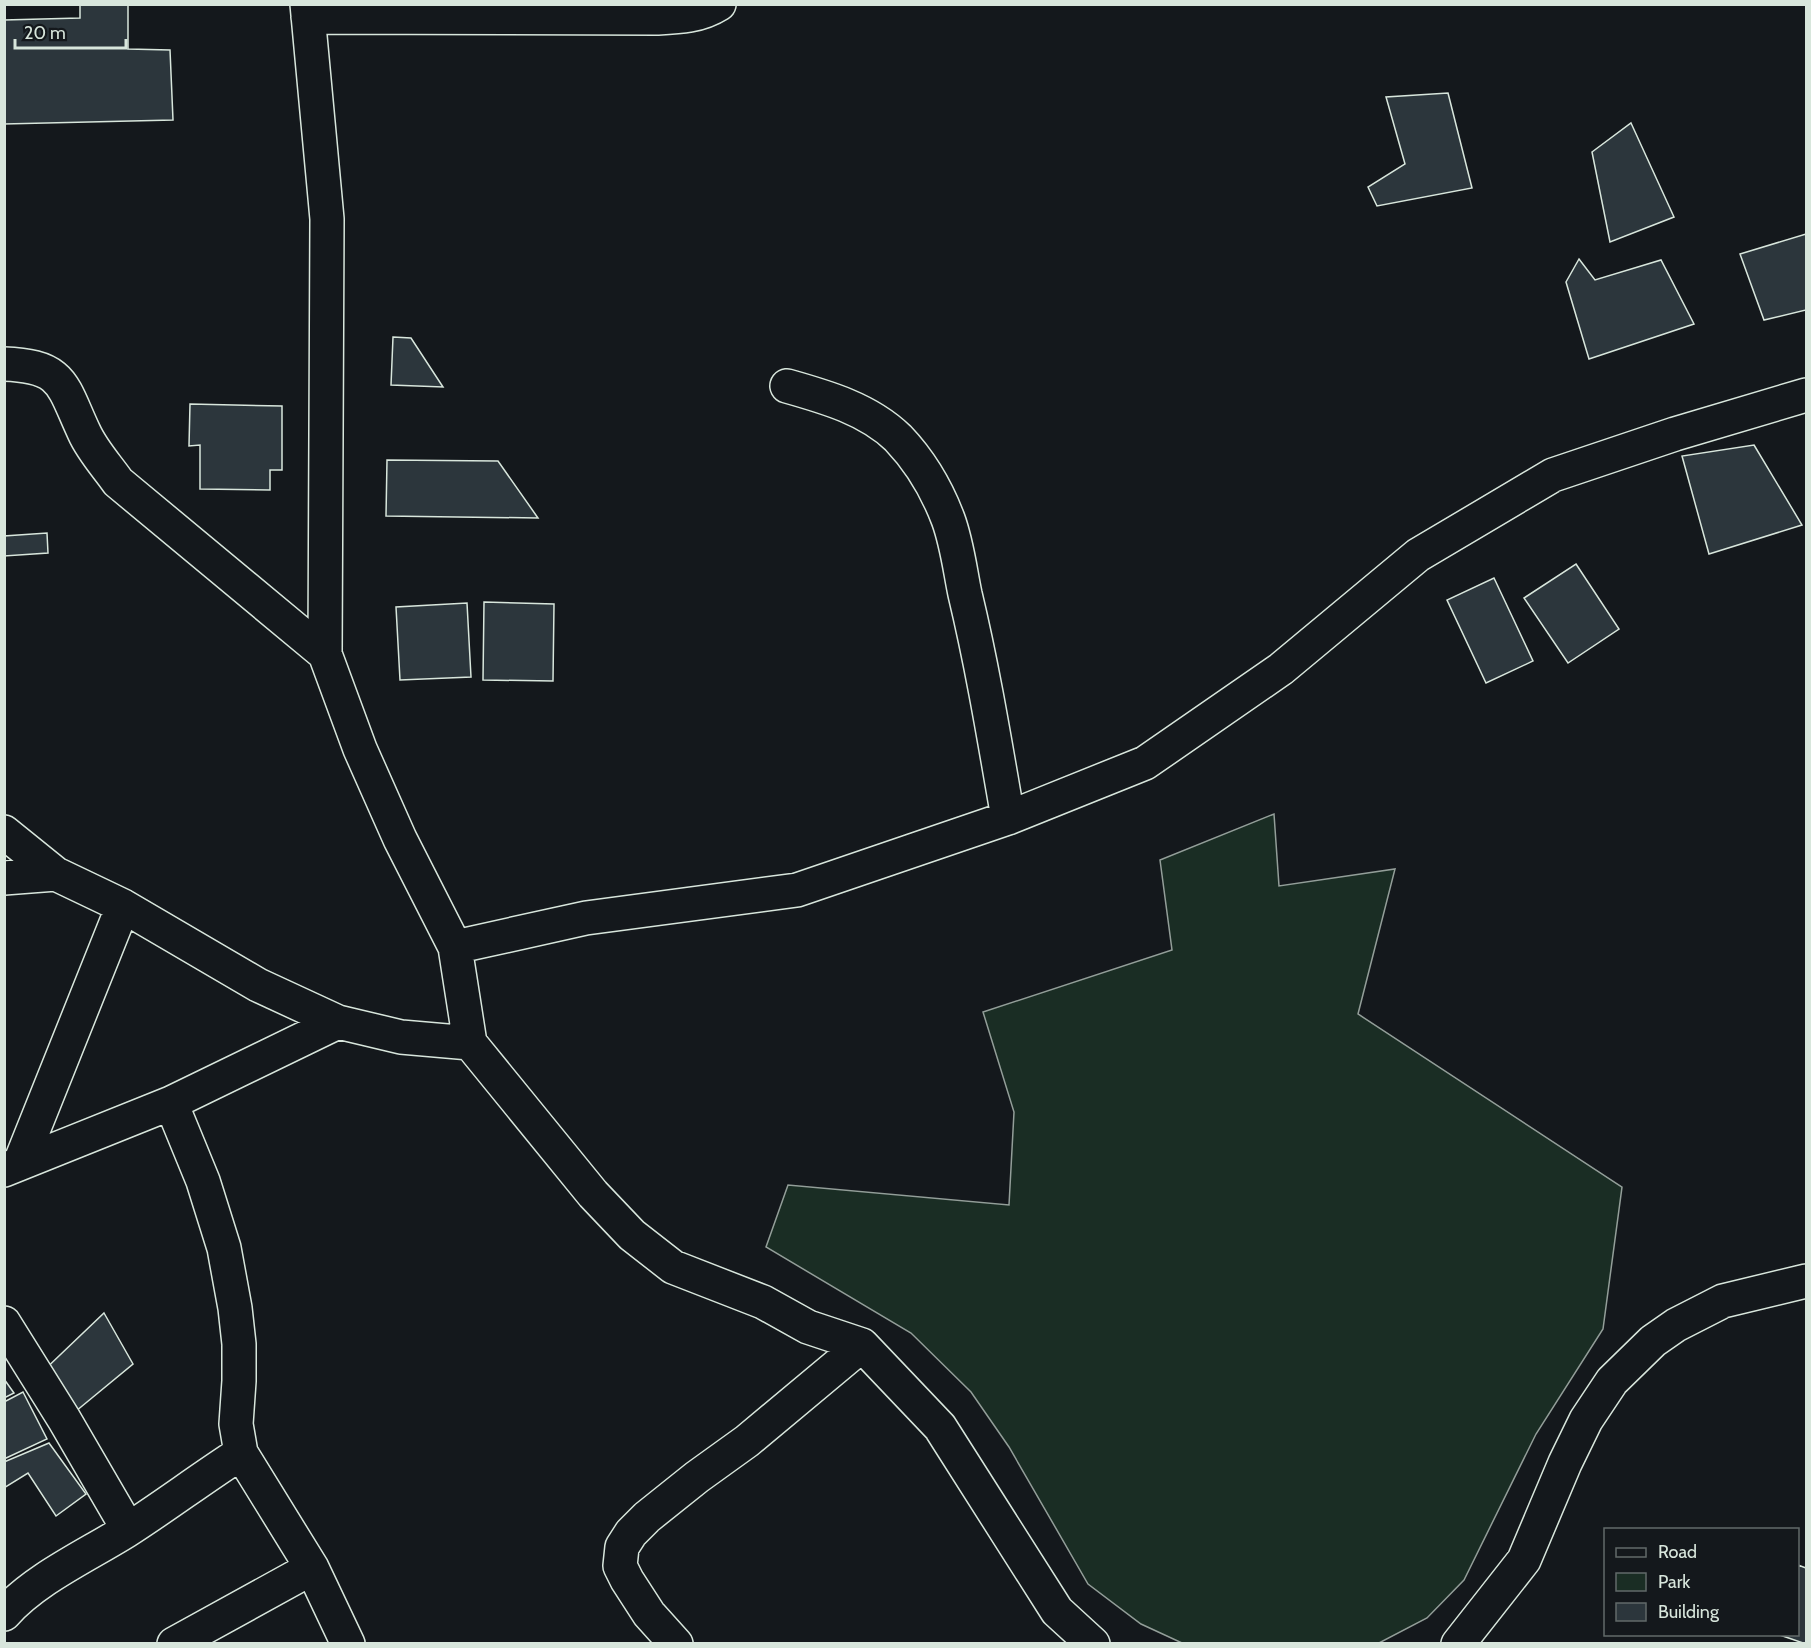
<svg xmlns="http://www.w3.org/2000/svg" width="1811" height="1648" viewBox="0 0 1811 1648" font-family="Cabin,sans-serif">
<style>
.green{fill:#1a2d24;stroke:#939e99;stroke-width:1.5}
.building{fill:#2c363c;stroke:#d8e6dc;stroke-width:1.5}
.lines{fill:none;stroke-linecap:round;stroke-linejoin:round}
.street-casing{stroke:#d8e6dc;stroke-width:36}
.street{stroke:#14181c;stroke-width:33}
</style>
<rect width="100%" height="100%" fill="#14181c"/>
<path class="green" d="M1274 814 1279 886 1395 869 1358 1014 1622 1187 1603 1329 1536 1434 1464 1580 1427 1618 1379 1643H1182L1141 1624 1088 1584 1009 1447 971 1392 911 1333 766 1247 788 1185 1009 1205 1014 1112 983 1012 1172 950 1160 860Z"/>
<path class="building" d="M80 4H128V49L170 50 173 120 4 124V20L80 18Z
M1448 93 1472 188 1377 206 1368 187 1405 164 1386 97Z
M1631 123 1674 217 1610 242 1592 152Z
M1806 234V310L1764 320 1740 254Z
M1579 259 1595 280 1661 260 1694 324 1589 359 1566 282Z
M393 337 411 338 443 387 391 385Z
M190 404 282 406V470H270V490L200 489V445L189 446Z
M1754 445 1802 525 1709 554 1682 456Z
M387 460 498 461 538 518 386 516Z
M47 533 48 553 4 556V536Z
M1576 564 1619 629 1568 663 1524 598Z
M1494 578 1533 661 1486 683 1447 600Z
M484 602 554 604 553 681 483 680Z
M467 603 471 677 400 680 396 607Z
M104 1313 133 1364 70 1416 38 1376Z
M4 1379 14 1393 4 1398Z
M23 1392 47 1439 4 1459V1402Z
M49 1443 86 1494 56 1516 28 1473 4 1488V1462Z
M1798 1565 1806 1568V1644L1777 1634H1798Z"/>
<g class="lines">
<g class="street-casing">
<path id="street" d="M307 4 327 219 325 654 360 749 400 839 455 947 470 1043 593 1194 632 1235 673 1267 763 1302 808 1327 862 1345 940 1427 1057 1611 1093 1644
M308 17 658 18C680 17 700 16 719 4
M4 364C64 366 62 385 84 432 92 450 106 465 118 482L325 654
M787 386C826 397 868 409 898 438 919 460 937 490 948 519 957 543 960 570 965 594 983 669 995 743 1008 818
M4 832 56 874 123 906 258 985 338 1022 401 1037 470 1043
M4 878 56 874
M455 947 586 918 797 890 1008 818 1145 763 1281 669 1418 555 1553 475 1675 434 1806 395
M171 1103 203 1181 224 1248 235 1308 239 1344V1381L236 1424 241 1453 312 1568 348 1644
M20 1163 123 906
M4 1170 171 1103 338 1022
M4 1323 64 1419 128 1529
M4 1614C35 1579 86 1556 126 1531 165 1506 202 1478 241 1453
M174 1644 312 1568
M676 1644 649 1614 627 1580 620 1566 622 1547 631 1533 647 1517 697 1477 747 1441 862 1345
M1458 1644 1524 1560 1565 1463 1586 1420 1612 1381 1653 1341 1676 1325 1723 1301 1806 1281"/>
</g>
<use href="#street" class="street"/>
</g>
<rect width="1811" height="1648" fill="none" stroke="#d8e6dc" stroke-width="12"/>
<rect x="1604" y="1528" width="195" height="108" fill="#14181c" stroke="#626a69" stroke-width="1.5"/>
<rect x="1616" y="1548" width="30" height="9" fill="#14181c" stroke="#626a69" stroke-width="1.5"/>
<text x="1658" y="1558" font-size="18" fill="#d8e6dc">Road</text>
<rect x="1616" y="1573" width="30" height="18" fill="#1a2d24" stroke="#626a69" stroke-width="1.5"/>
<text x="1658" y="1588" font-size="18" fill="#d8e6dc">Park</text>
<rect x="1616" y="1603" width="30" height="18" fill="#2c363c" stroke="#626a69" stroke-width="1.5"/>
<text x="1658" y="1618" font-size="18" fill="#d8e6dc">Building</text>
<path d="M15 39v9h111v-9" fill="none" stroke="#d8e6dc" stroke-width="3"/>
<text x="24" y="39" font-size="18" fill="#d8e6dc" stroke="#14181c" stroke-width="4.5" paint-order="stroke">20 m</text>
</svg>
